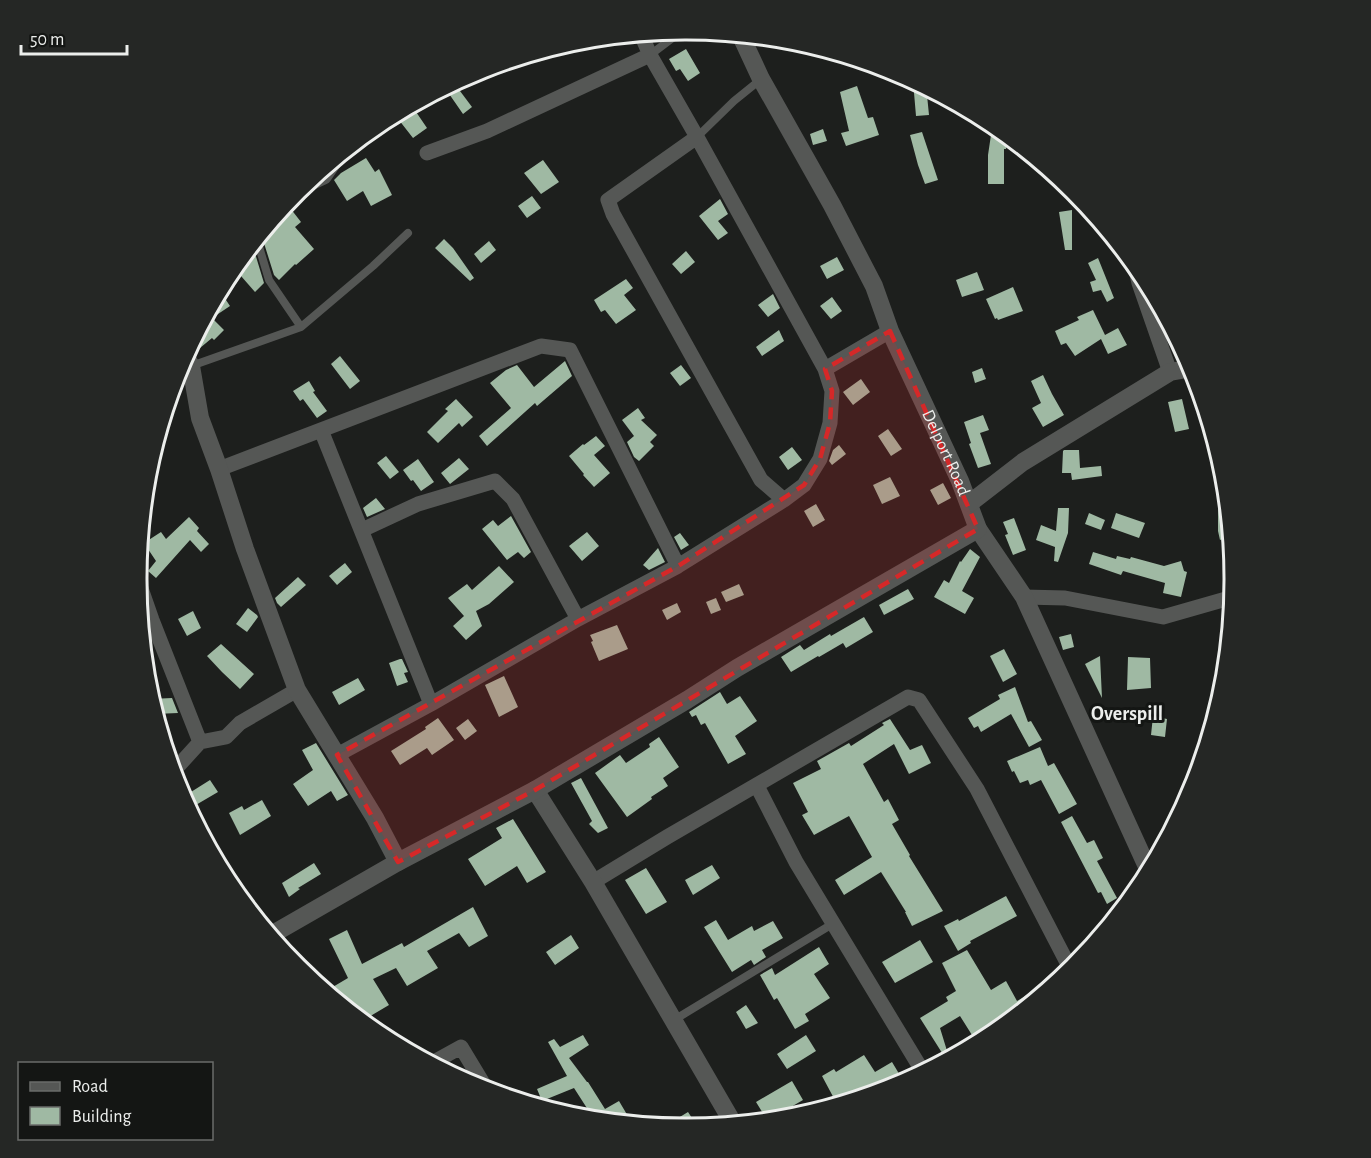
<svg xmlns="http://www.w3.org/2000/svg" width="1371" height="1158" viewBox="0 0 1371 1158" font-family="'Alegreya Sans',sans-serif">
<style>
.building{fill:#9fb9a3}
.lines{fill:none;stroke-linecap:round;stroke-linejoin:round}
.lane{stroke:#555755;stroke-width:8}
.street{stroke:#555755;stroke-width:15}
.secondary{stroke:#555755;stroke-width:18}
.marked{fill:#d62828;fill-opacity:0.2;stroke:#d62828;stroke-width:4.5;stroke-dasharray:12 8;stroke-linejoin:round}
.labels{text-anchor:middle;stroke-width:6;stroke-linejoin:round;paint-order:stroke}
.street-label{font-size:18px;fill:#eceeec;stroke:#141614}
.neighbourhood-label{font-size:20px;font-weight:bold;fill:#eceeec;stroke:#141614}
.rim{fill:none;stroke:#eceeec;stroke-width:3}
</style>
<rect width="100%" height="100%" fill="#1d1f1d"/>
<path class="building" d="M686 49 700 73 688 81 680 69 676 71 669 59Z
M913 81 921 86 927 95 929 115 916 116Z
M454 83 472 107 463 114 445 88Z
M857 86 868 118 873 117 879 135 846 146 841 133 849 131 840 92Z
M412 106 427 128 413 138 395 115Z
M823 129 827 141 813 145 810 134Z
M922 132 938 180 925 184 918 165 910 135Z
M991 135 1008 137 1006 149H1004V184H988V155Z
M366 158 375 172 379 169 392 195 371 206 363 191 347 201 334 180 341 173Z
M543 160 559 182 541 194 524 173Z
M532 196 541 208 527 218 518 206Z
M720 199 728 214 718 221 728 233 718 240 699 216Z
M287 204 301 222 295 227 314 249 296 265 295 264 279 280 274 275 263 240 275 227 272 222Z
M1072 210V250H1065L1059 212Z
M444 239 453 248 474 278 470 281 435 248Z
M489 241 496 250 481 263 474 254Z
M250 248 252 251 254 250 264 283 255 292 234 268Z
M686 251 695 262 681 274 672 264Z
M837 257 844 270 827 279 820 266Z
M1098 258 1114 298 1107 302 1101 290 1093 292 1090 282 1096 280 1088 263Z
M977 272 984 290 962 297 956 280Z
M626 279 633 288 624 295 636 310 616 324 605 310 601 312 594 300Z
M1013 287 1023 311 998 320 997 318 995 319 986 299Z
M220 291 230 306 212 318 224 330 214 340 212 338 200 348 193 341Z
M773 294 780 308 768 317 758 305Z
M832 297 842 311 831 319 820 306Z
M1093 310 1105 335 1118 328 1127 345 1108 354 1101 339 1075 356 1066 343 1061 345 1055 331 1079 320 1077 317Z
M779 330 784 341 762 356 756 347Z
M340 356 360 381 350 389 331 364Z
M565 361 572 376 537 406 535 403 487 446 479 436 511 408 490 383 506 370 517 365 534 387Z
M681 365 691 378 680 386 670 373Z
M982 368 986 379 975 383 972 372Z
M1043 375 1052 394 1064 415 1043 427 1032 408 1041 403 1031 381Z
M861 379 870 392 853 405 843 392Z
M309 381 315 391 313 392 327 411 317 418 303 399 300 401 293 391Z
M456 399 473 417 462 427 459 423 438 443 427 432 448 411 445 409Z
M1182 399 1189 429 1175 432 1168 402Z
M638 408 645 418 641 420 657 435 650 442 654 446 639 461 634 457 627 442 634 436 622 420Z
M983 415 989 430 980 433 991 464 978 468 969 444 971 443 964 422Z
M888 429 902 449 891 456 878 436Z
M596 436 605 446 594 455 610 473 594 487 583 475 584 474 569 456 583 444 584 445Z
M839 445 846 454 832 465 829 461 833 450Z
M792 447 802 460 788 470 779 457Z
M1064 450H1079L1080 468 1101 466 1102 476 1072 480 1071 473H1062L1063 451Z
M386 456 399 472 390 479 377 463Z
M459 458 469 469 450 484 441 473Z
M418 459 434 482 421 491 413 480 411 481 403 470Z
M890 477 900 496 882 504 873 485Z
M943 483 951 498 938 505 930 490Z
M376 498 385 509 367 517 363 508Z
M1218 501H1220L1230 536 1220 540 1218 531Z
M816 504 825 520 813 527 804 511Z
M1058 508H1069L1068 533 1058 562 1054 561 1055 547 1036 540 1041 525 1056 531Z
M1089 513 1105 520 1101 530 1085 524Z
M1116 513 1145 523 1139 538 1111 528Z
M511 516 531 552 524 558 518 552 507 560 482 529 493 520 498 526Z
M189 517 199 528 197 531 209 544 201 552 190 540 156 578 148 571 156 561 144 543 161 532 166 539Z
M1014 518 1026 550 1013 555 1005 535 1008 534 1003 522Z
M587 532 599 546 582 561 569 546Z
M680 533 689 545 681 550 674 537Z
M658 548 665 562 649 570 643 565Z
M970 549 980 557 962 591 974 598 965 614 934 597 944 580 949 583 960 561 961 562Z
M1093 552 1116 559 1117 556 1130 559 1131 557 1164 566 1181 561 1184 571 1187 572 1181 597 1163 593 1165 583 1123 571 1121 575 1089 564Z
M345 563 352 572 337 585 329 576Z
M499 566 514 582 489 604 476 611 482 626 466 640 453 626 464 616 448 598 467 584 472 590Z
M298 577 306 585 281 607 277 603 275 598Z
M739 584 744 595 726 602 721 592Z
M908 589 914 599 884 615 879 605Z
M716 598 721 610 711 614 706 602Z
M677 603 681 612 667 620 662 610Z
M248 608 257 615 258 617 247 632 236 624Z
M193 611 201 628 187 636 178 619Z
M864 617 873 632 846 648 843 643 819 657 818 656 791 672 781 657 800 645 804 650 830 634 831 636Z
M617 625 628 649 599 661 591 642 593 641 590 635Z
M1071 634 1074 647 1063 650 1059 637Z
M221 644 254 674 240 689 222 672 207 656Z
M1004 649 1017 674 1003 682 990 656Z
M1100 656 1102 698 1085 664Z
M1128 657 1150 658 1151 688 1127 690Z
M400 659H402L408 672 404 673 408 682 397 686 389 663Z
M504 676 518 707 499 717 485 685Z
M358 678 365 690 339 705 332 692Z
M1015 687 1028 722 1031 721 1042 740 1029 747 1011 714 981 732 978 726 974 728 968 718 1000 699 998 695Z
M720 692 727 704 740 696 757 721 735 736 746 754 728 764 705 723 701 725 696 715 692 717 689 712Z
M172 698 178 713 155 714 151 699Z
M1153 716 1167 719 1165 737 1151 735Z
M438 718 454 740 432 755 427 748 400 765 391 751 426 729 425 727Z
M468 719 477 731 465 740 456 728Z
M890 719 910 750 922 745 931 763 909 774 894 744 863 764 884 802 888 799 899 820 892 824 910 855 909 856 943 911 912 926 905 912H906L881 872 844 895 835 880 872 857 849 816 814 835 802 815 808 812 793 783 821 769 817 761 849 743 851 746 884 725 882 723Z
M659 737 679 767 663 778 668 786 651 797 652 799 627 817 595 773 620 755 626 763 650 747 649 744Z
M316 743 348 795 337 801 331 791 308 806 293 784 313 770 302 750Z
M1040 747 1048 766 1054 763 1077 804 1059 814 1041 780 1030 785 1028 780 1020 783 1014 771 1012 772 1007 761Z
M581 778 608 828 598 833 589 824 592 821 571 783Z
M210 780 218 792 189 809 183 797Z
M262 800 271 816 240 835 229 813 242 806 244 810Z
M1072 816 1087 843 1094 840 1103 858 1097 861 1117 898 1107 904 1101 892 1098 893 1061 822Z
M513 819 546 872 527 883 517 866 485 886 468 859 502 838 496 828Z
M314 863 321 874 298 888 300 889 289 897 282 883Z
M712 865 720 878 693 895 685 880Z
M646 868 667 902 646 914 625 880Z
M1006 896 1017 916 970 941 971 943 958 951 944 926 958 919 959 921Z
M473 907 488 936 469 947 459 933 427 951 438 968 407 986 396 968 373 979 389 1005 362 1021 326 991 348 978 329 939 347 930 362 964 402 943 404 947Z
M716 920 728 940 752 926 754 931 773 921 783 938 762 950 766 957 754 965 751 960 732 972 704 927Z
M571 935 579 948 555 965 546 952Z
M920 940 933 962 895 983 882 962Z
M819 947 829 964 814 974 830 998 805 1014 809 1021 795 1029 777 998 774 1000 760 975 772 968 775 975Z
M967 950 991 990 1006 981 1017 1001 1036 990 1039 995 990 1036 977 1043 960 1016 940 1028 948 1054 944 1056 920 1018 948 1001 946 997 956 991 942 963Z
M746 1005 758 1023 746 1029 736 1012Z
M583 1035 589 1045 569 1058 587 1082H588L605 1109 619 1101 632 1123 588 1118 592 1116 574 1088 542 1101 537 1089 567 1076 548 1042 554 1039 560 1047Z
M806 1035 816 1051 787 1069 777 1054Z
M864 1055 875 1072 892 1062 904 1082 895 1086 837 1104 822 1076 834 1069 836 1072Z
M792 1081 803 1100 784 1111 788 1118 767 1120 756 1102Z
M688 1112 698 1127 685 1128 665 1126Z"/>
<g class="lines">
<path class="lane" d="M650 55 683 30
M697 137 734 101 760 80
M257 240 269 280 301 327
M191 366 301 327 373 266 408 233
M674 1020 834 923"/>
<path class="street" d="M697 137 608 200 613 214 761 480 784 500
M427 153 487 131 650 55
M300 188 324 177 337 158
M1135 266 1139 283 1170 372
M825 369 890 331
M321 430 431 704
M219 469 541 346 570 350 678 566
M362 530 418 504 495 481 513 499 578 619
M137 577 152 620 200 742
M1024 597 1065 598 1163 617 1233 597
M337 755 431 704 578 619 678 566 784 500 804 485 820 459 830 423 832 391 825 369 697 137 650 55 641 34
M172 768 180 764 200 742 226 737 240 723 297 690
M757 786 796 862 923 1072
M593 882 667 837 908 697 919 700 977 789 1071 970
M432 1063 461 1047 487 1090"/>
<g class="secondary">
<path id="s1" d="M741 36 761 79 832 205 874 286 890 331 960 481 978 529 1024 597 1149 871"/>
<path d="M185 355 191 366 200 418 219 469 245 549 297 690 375 818 398 862"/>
<path d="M970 503 1023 462 1170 372 1192 368"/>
<path d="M535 790 593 882 733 1123"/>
<path d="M271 935 398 862 535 790 687 700 737 668 978 529"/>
</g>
</g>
<path class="marked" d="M890 331 978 529 535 790 398 862 337 755 678 566 804 485 820 459 830 423 832 391 825 369Z"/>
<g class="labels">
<g class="street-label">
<text dy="6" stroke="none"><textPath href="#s1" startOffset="465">Delport Road</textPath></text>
</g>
<g class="neighbourhood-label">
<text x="1127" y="720">Overspill</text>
</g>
</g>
<path d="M0 0H1371V1158H0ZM685 40H686A538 538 0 0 1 1224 578V580A538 538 0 0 1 686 1118H685A538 538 0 0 1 147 580V578A538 538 0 0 1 685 40Z" fill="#252725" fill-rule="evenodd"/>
<path class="rim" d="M685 40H686A538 538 0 0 1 1224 578V580A538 538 0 0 1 686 1118H685A538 538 0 0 1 147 580V578A538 538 0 0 1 685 40Z"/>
<rect x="18" y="1062" width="195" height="78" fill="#141614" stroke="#6a6c6a" stroke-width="1.5"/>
<rect x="30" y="1082" width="30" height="9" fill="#555755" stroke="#6a6c6a" stroke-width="1.5"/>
<text x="72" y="1092" font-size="18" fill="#eceeec">Road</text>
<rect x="30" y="1107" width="30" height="18" fill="#9fb9a3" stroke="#6a6c6a" stroke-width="1.5"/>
<text x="72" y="1122" font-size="18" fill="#eceeec">Building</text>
<path d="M21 45v9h106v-9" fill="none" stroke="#eceeec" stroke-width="3"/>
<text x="30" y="45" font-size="18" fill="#eceeec" stroke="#141614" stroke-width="4.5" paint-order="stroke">50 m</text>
</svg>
